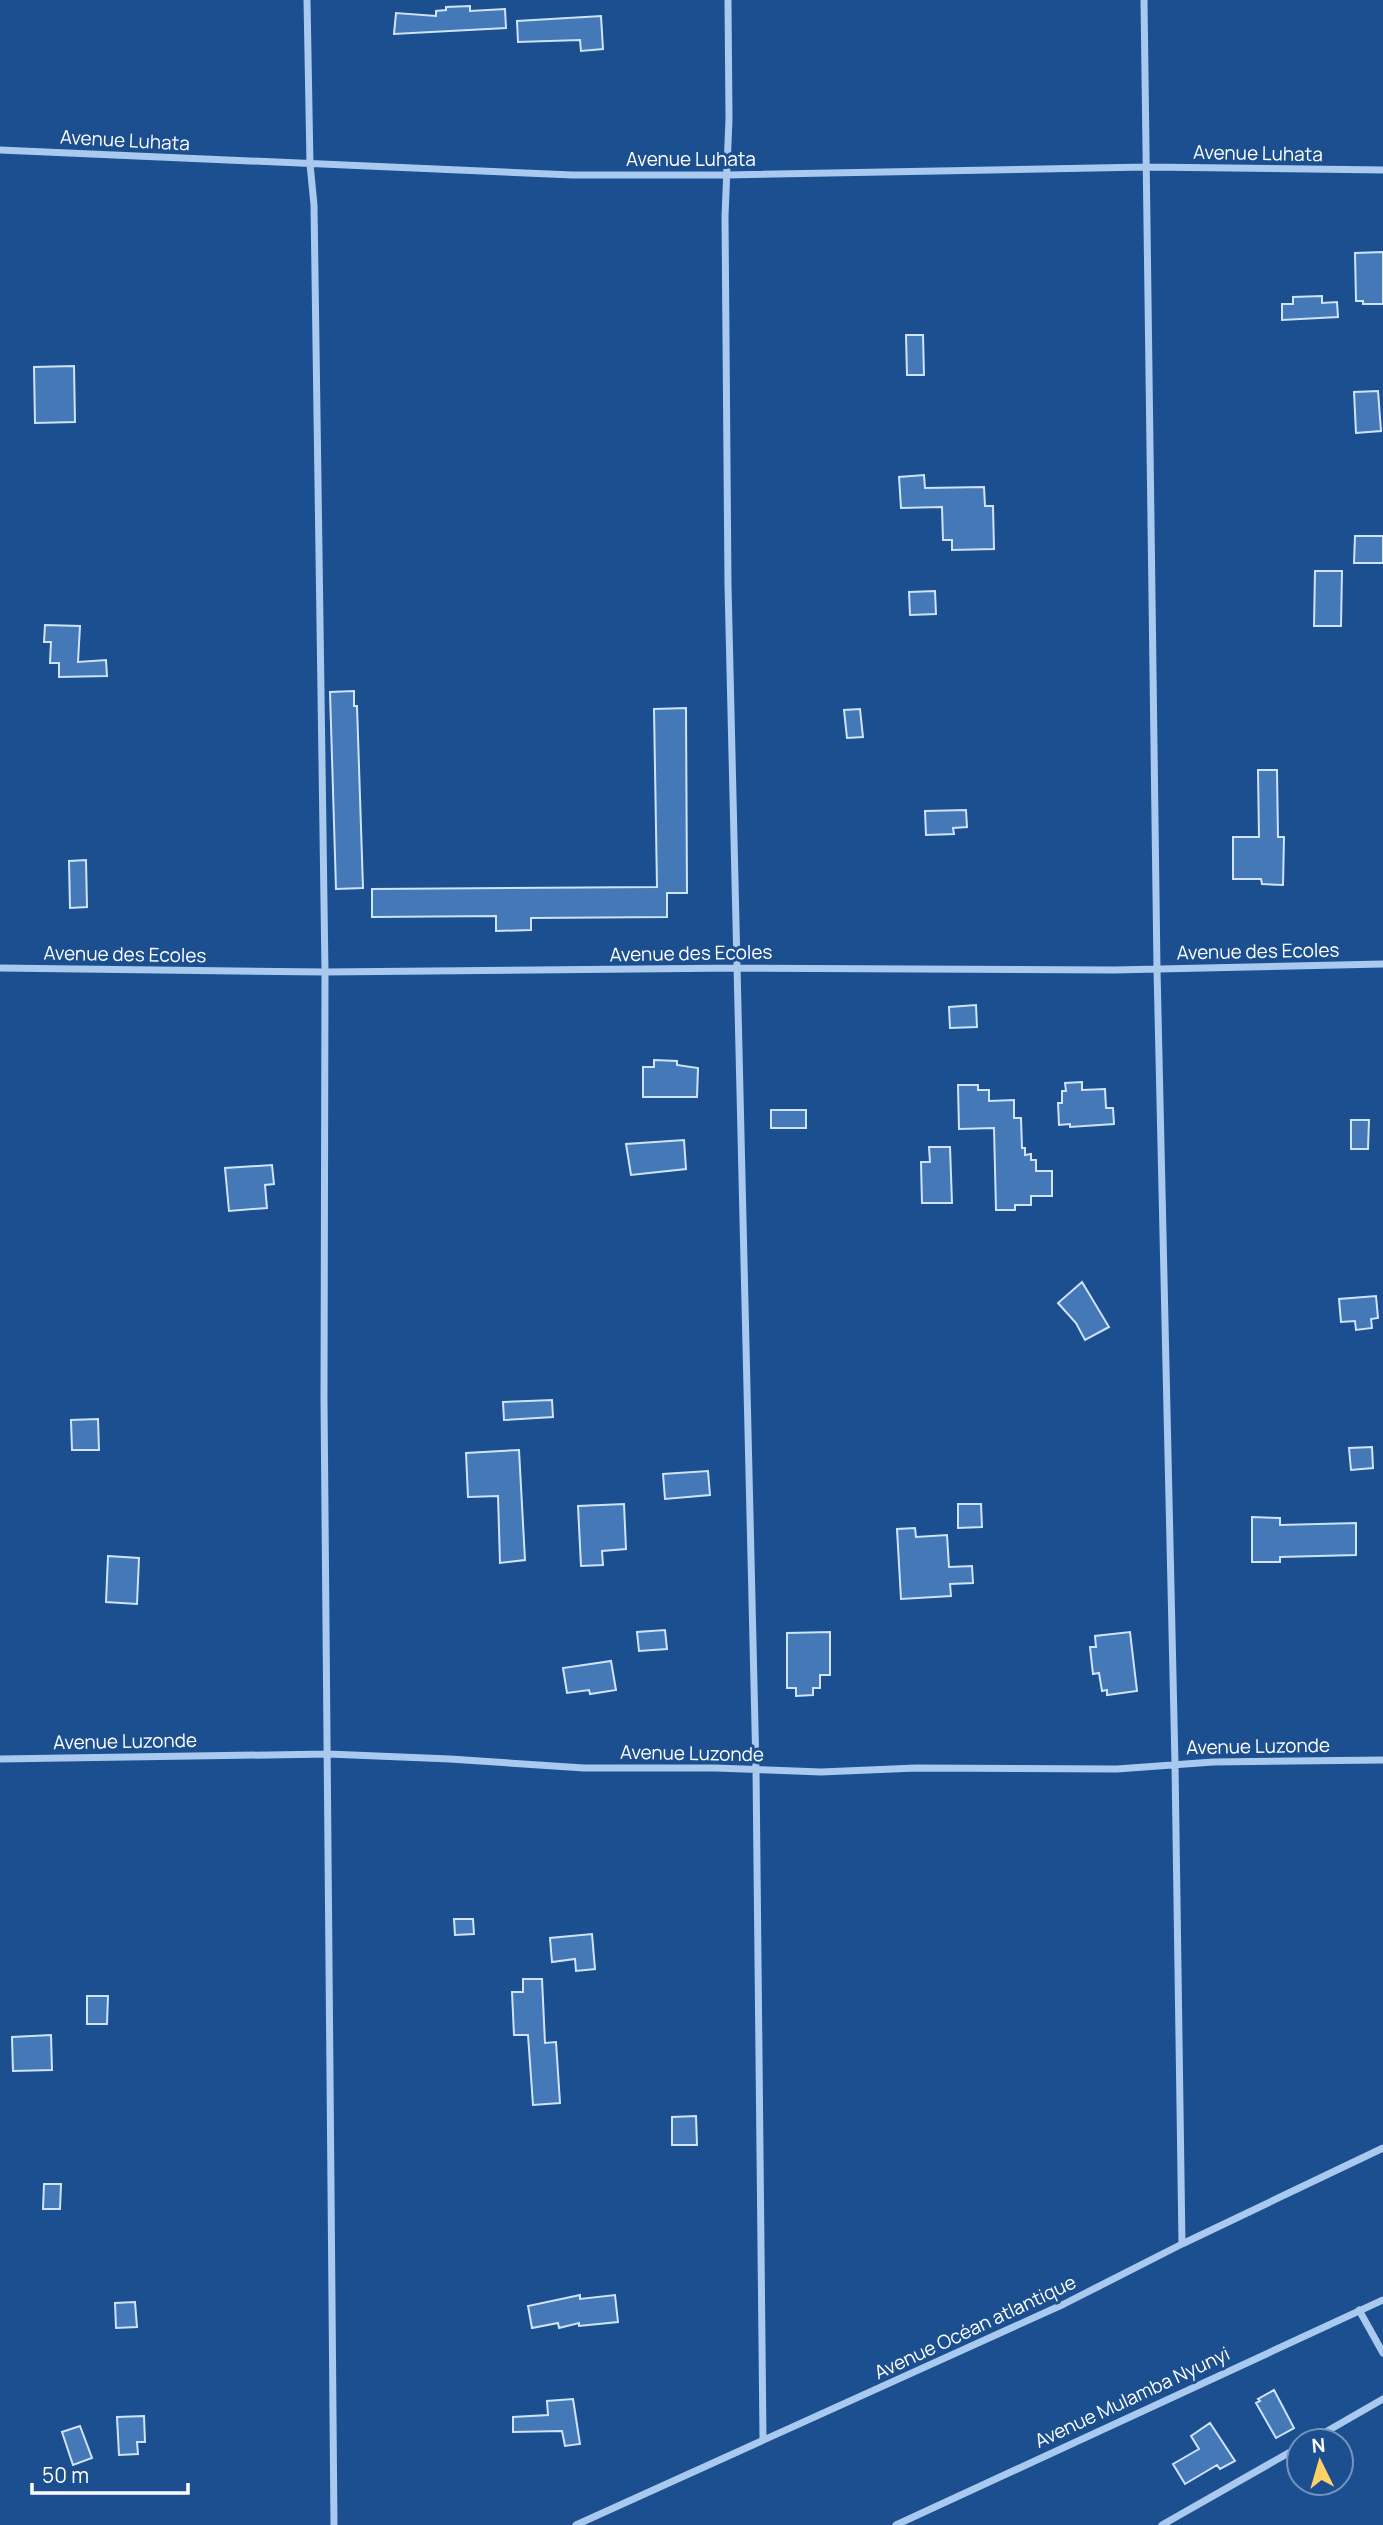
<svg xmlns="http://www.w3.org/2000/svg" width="1383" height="2525" viewBox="0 0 1383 2525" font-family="Manrope,sans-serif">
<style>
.building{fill:#4478b7;stroke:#cfe3fa;stroke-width:2}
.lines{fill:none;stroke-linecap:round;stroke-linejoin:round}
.street{stroke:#a9c9ee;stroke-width:7}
.labels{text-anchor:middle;stroke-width:6;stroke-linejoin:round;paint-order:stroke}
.street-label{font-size:19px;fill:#fff;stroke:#1b4f8f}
</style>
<rect width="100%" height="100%" fill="#1b4f8f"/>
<path class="building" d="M470 6V11L505 9 506 28 394 34 396 13 436 16V11L446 10V7Z
M601 16 603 49 581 51 580 40 518 42 517 21Z
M1383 252V304H1363V301H1356L1355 253Z
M1322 296V303L1337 302 1338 317 1282 320V304H1293V297Z
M906 335H923L924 375H907Z
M74 366 75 422 35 423 34 367Z
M1378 391 1381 431 1356 433 1354 392Z
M924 475 925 488 984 487 985 506H993L994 549 952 550V540H943L942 507 901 508 899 477Z
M1355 536H1383V563H1354Z
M1315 571H1342L1341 626H1314Z
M935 591 936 614 910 615 909 592Z
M45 625 80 626 78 662 106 660 107 676 59 677V663H50L51 642H44Z
M354 691V706H357L363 888 336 889 330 692Z
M686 708 687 893H667V917L531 918V930L496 931V916L372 917V889L657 887 654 709Z
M860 709 863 737 847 738 844 710Z
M1258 770H1277L1278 837H1284L1283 885 1262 884 1261 879H1233V837H1259Z
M966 810 967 827 953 828 954 834 926 835 925 811Z
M86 860 87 907 70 908 69 861Z
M976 1005 977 1027 950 1028 949 1007Z
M654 1060 677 1061V1065L698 1068 697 1097H643V1067H654Z
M1082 1082V1090L1105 1089 1106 1108H1113L1114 1124 1070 1127V1124L1059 1125 1058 1103H1062V1091H1066L1065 1083Z
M958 1085H978V1090H989V1101L1014 1100V1118H1021L1022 1148H1025V1155L1031 1154V1160H1036V1171H1052V1196H1031V1205H1015V1210H996L994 1128 959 1129Z
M771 1110H806V1128H771Z
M1351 1120H1369L1368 1149H1351Z
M684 1140 686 1169 631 1175 626 1144Z
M929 1147H950L952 1203H922L921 1162H930Z
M272 1165 274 1184 265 1185 267 1208 229 1211 225 1168Z
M1082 1282 1109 1327 1085 1340 1076 1323 1058 1303Z
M1376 1296 1378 1318 1371 1319 1372 1328 1356 1330 1355 1321 1341 1322 1339 1299Z
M552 1400 553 1417 504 1420 503 1402Z
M98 1419 99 1450H72L71 1420Z
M1372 1447 1373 1468 1351 1470 1349 1448Z
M519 1450 525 1560 500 1563 498 1496 468 1497 466 1453Z
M708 1471 710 1495 665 1499 663 1474Z
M624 1504 626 1549 602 1551 603 1565 581 1566 578 1506Z
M958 1504H981L982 1527 958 1528Z
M1252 1517 1280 1518V1525L1356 1523V1555L1280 1557V1562H1252Z
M915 1528 916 1537 947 1535 949 1567 972 1566 973 1583 950 1584 951 1596 901 1599 897 1529Z
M108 1556 139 1558 137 1604 106 1602Z
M665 1630 667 1649 639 1651 637 1632Z
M830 1632V1675H820V1688H813V1695L796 1696V1688H787V1633Z
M1130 1632 1137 1691 1107 1695V1690L1102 1691 1099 1673 1093 1674 1090 1647H1096L1095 1636Z
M611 1661 616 1690 590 1694 589 1690 567 1693 563 1668Z
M454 1919H473L474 1934 455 1935Z
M592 1934 595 1969 576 1971 575 1959 552 1962 550 1938Z
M523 1979H542L545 2043 556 2042 560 2103 533 2105 528 2035H514L512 1992H523Z
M87 1996H108L107 2024H87Z
M51 2035 52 2070 13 2071 12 2037Z
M696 2116 697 2145H672V2117Z
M44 2184H61L60 2209H43Z
M580 2295V2299L615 2295 618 2322 579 2326V2323L559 2328 558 2323 532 2328 528 2306Z
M135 2302 137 2327 116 2328 115 2303Z
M1274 2390 1294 2428 1276 2438 1256 2403 1260 2401 1258 2399Z
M573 2399 580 2444 565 2446 562 2431 513 2432V2417L548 2415 547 2401Z
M144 2416 145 2442H137L138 2454 119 2455 117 2417Z
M1210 2423 1235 2461 1220 2469 1217 2465 1185 2484 1173 2464 1199 2449 1191 2436Z
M80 2426 92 2458 73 2465 62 2432Z"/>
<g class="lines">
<path class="street" d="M307 0 310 164 314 205 325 972 324 1400 334 2525
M728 0 729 119 725 216 728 585 756 1769 763 2439
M1144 0 1157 969 1175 1764 1182 2244
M0 150 572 175H727L1146 167 1383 170
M0 968 325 972 738 968 1114 970 1383 964
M0 1759 328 1754 450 1759 584 1768H715L821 1772 916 1768 1117 1769 1213 1762 1383 1760
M1359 2310 1383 2353
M1310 2441 1383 2399
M576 2525 1064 2304 1182 2244 1383 2148
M896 2525 1383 2300
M1162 2525 1299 2447"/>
</g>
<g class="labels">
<g class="street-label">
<text transform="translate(125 140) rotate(3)" y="7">Avenue Luhata</text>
<text transform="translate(1258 153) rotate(1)" y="7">Avenue Luhata</text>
<text x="691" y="166">Avenue Luhata</text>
<text transform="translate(1258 951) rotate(-1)" y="7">Avenue des Ecoles</text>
<text transform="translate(691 953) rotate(-1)" y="7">Avenue des Ecoles</text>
<text transform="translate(125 954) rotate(1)" y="7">Avenue des Ecoles</text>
<text transform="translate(125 1741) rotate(-1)" y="7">Avenue Luzonde</text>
<text transform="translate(1258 1746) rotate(-1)" y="7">Avenue Luzonde</text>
<text transform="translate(692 1753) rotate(1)" y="7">Avenue Luzonde</text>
<text transform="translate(975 2327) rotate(-25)" y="7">Avenue Océan atlantique</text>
<text transform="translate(1132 2397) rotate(-25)" y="7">Avenue Mulamba Nyunyi</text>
</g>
</g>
<g transform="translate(1320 2462) rotate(355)"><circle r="33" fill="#1b4f8f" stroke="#7695bc" stroke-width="2"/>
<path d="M0-5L12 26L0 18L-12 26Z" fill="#ffd166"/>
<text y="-10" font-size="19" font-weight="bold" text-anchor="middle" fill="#ffffff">N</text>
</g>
<path d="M32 2483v10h156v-10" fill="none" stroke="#ffffff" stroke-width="3.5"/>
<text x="42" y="2483" font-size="21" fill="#ffffff" stroke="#1b4f8f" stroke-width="5" paint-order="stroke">50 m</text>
</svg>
